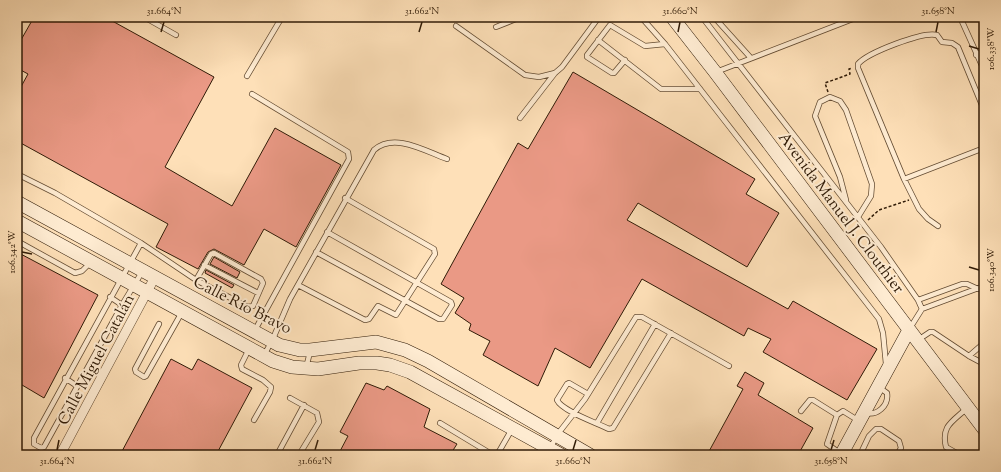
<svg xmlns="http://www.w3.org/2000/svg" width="1001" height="472" viewBox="0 0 1001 472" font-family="'Sorts Mill Goudy',serif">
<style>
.building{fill:#ea9985;stroke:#301b07}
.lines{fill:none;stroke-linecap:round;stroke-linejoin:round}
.lane-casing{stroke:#644c33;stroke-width:6}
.street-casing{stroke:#644c33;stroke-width:10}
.secondary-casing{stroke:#301b07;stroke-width:14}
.path{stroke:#301b07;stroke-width:1.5;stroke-dasharray:3 2;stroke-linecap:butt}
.lane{stroke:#feebd1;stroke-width:4.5}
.street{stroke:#feebd1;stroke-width:9}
.secondary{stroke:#feebd1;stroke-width:13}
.ticks{fill:none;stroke:#301b07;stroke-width:1.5}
.labels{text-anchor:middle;stroke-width:4;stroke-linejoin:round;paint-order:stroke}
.street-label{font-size:16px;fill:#301b07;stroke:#feebd1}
.neatline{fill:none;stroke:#301b07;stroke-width:1.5}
.ticks-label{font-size:10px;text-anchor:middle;fill:#301b07}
</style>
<rect width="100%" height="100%" fill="#fee0b8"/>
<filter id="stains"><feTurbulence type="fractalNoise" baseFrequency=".005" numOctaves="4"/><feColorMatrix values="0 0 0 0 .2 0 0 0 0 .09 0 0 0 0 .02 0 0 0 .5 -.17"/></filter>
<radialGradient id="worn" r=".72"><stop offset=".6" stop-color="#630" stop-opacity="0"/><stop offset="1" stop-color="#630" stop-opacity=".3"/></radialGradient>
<path class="building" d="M34 17H105L214 77 165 167 232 206 275 128 341 165 296 247 264 229 244 265 214 249 208 252 198 269 156 247 168 224 17 141V94L28 74 17 68V47Z
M573 72 755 179 746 194 779 213 747 267 638 203 627 220 788 309 793 301 877 349 847 400 763 352 771 339 748 328 744 336 642 279 590 368 555 348 538 386 483 355 490 341 469 330 471 324 455 313 464 298 441 284 518 143 528 149Z
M17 252 98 295 44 398 17 382Z
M214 257 240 272 237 278 210 264Z
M206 270 234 285 232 288 205 273Z
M171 359 192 370 198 359 252 388 216 455H120Z
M745 372 764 383 758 395 813 428 798 455H707L743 389 737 386Z
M366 383 384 390 387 386 430 409 424 427 457 444 450 455H338L348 436 340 432Z"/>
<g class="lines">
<g class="lane-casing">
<path id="lane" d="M144 17 176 35
M641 17 665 44 879 319 883 333 886 364
M702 17 881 247 918 300 922 309
M714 17 750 57
M960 17 984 70
M456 26 525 75 539 77 555 73
M496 27 521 17
M598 40 661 89H700
M976 55 984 51
M625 60 614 73H612L587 57V55L610 25 645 46 665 44
M716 72 858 17
M247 76 282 17
M252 94 348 152 349 159 255 330
M520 118 555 73 562 67 599 17
M17 174 55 193 141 243 196 280 248 307 253 306 263 283 261 279 214 253 211 254 196 280
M904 179 984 148
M846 200 840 177 815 116 820 102 830 97 840 101 846 110 872 184 871 196 858 217
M938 226 928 219 919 209 904 179 858 68V64C867 53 923 31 937 35L942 42 952 43 958 47 984 110
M17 241 75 273 82 271 91 262
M316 252 439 319H443L452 305 451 302 327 232
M204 265 258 293
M298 285 365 320 369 319 378 306 396 315 435 254 434 249 345 198
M110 297 122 305 44 447 41 448 34 444V438L141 243
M918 300 962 284H967L978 289
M122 305 142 272
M159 324 135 369 136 372 144 377 146 376 182 312
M910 328 922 309 984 286
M918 340 930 332H933L969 356 984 364
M249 349 241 365 242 369 263 380 271 387 270 392 254 420
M264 355 272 341 290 299 374 150C394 132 425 151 447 159
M969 356 984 343
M306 368 310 352
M65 378 77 386
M588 394 569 383 567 384 557 400C562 411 597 423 609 429L613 428 671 333
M290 398 317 413 319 422 299 455
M801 411 810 400H813L837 415
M865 413C877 416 889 406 887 393L880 388
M440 423 493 455
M597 423 655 324
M551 447 557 435 585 399 636 317H642L729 366
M840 453 827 444 837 415 843 411 859 421
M277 455 304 405
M497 455 512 429
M860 455 869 436 876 429H881L899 441 901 448 897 455
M960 455 946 447C941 426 952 422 966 409"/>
</g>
<g class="street-casing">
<path id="street" d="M60 455 155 277"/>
</g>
<g class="secondary-casing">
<path id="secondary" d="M672 17 715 72 984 429
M17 202 279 345 300 350H310L376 342 405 350 428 361 590 455
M17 221 273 361 292 367 318 369 359 363H377L390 365 410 372 561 455
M841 455 909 330"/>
</g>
<path class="path" d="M828 92 825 83 850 74 849 69 852 68
M868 220 879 210 909 200"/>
<use href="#lane" class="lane"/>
<use href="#street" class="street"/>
<use href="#secondary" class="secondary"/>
</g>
<path class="ticks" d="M161 32 164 22M419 32 422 22M678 32 680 22M936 32 938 22M969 46 979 49M22 252 32 254M969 267 979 270M57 450 59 440M315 450 318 440M573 450 576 440M831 450 834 440"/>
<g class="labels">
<g class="street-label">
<text transform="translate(842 212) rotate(53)" y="6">Avenida Manuel J. Clouthier</text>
<text transform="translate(243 304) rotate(27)" y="6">Calle Río Bravo</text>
<text transform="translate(95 359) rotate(-62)" y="6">Calle Miguel Catalán</text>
</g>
</g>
<rect width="1001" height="472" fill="none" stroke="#fee0b8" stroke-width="44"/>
<rect x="22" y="22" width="957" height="428" class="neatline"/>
<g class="ticks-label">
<text x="164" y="14">31.664°N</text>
<text x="422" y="14">31.662°N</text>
<text x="680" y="14">31.660°N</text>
<text x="938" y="14">31.658°N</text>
<text transform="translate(990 49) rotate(-90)" y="4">106.338°W</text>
<text transform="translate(11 252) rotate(-90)" y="4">106.342°W</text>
<text transform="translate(990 270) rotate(-90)" y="4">106.340°W</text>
<text x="57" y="464">31.664°N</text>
<text x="315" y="464">31.662°N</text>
<text x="573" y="464">31.660°N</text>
<text x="831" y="464">31.658°N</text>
</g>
<rect width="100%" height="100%" filter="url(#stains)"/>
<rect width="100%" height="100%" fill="url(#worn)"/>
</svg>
